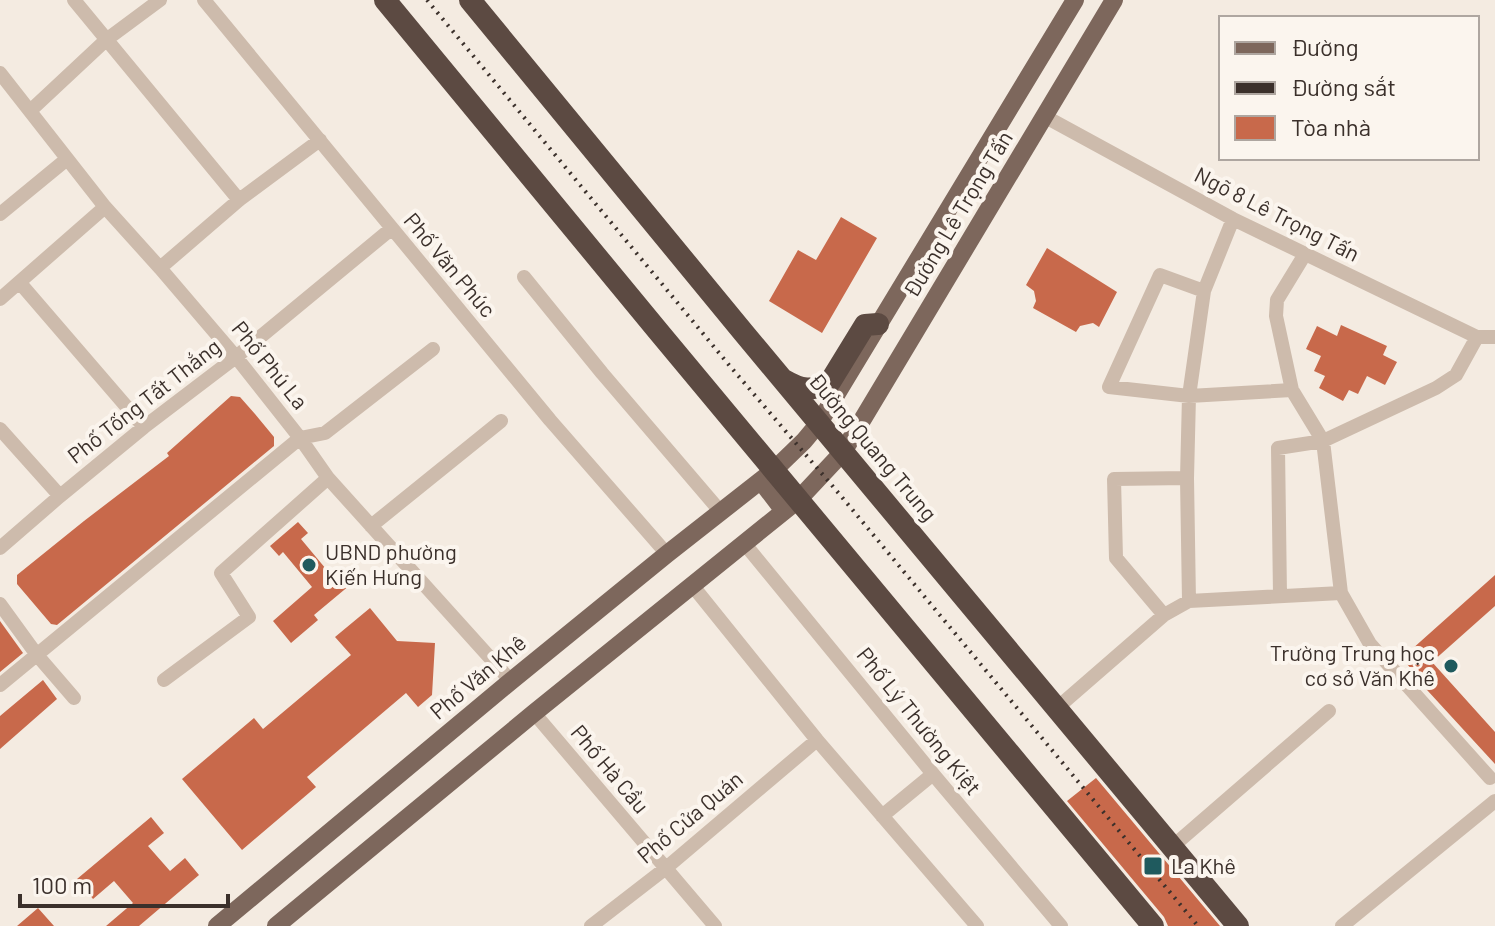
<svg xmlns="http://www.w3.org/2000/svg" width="1495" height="926" viewBox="0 0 1495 926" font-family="Barlow,sans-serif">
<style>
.building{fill:#c8694b}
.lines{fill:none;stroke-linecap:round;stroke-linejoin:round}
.minor{stroke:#cdbbac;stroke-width:14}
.major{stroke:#7d675c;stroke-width:18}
.highway{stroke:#5c4a42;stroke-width:22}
.rail{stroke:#3b302b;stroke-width:4;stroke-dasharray:2 6;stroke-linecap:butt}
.poi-dot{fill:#1f5a5e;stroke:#fbf5ee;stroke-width:3}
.labels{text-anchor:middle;stroke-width:8;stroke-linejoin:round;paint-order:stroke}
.street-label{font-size:22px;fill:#3b302b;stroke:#fbf5ee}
.poi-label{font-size:22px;fill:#3b302b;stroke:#fbf5ee;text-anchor:start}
</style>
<rect width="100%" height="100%" fill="#f4ebe1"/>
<path class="building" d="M841 217 877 238 822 333 769 301 798 250 816 260Z
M1047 248 1117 292 1099 327 1093 323 1080 326 1076 332 1033 308 1036 301 1034 291 1026 285Z
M1341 325 1387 346 1383 355 1397 362 1385 385 1367 376 1358 394 1349 390 1343 401 1319 388 1325 376 1314 371 1321 356 1306 349 1317 326 1337 336Z
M231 396 240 397 255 414 274 437V446L57 625 51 624 17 584V575L84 521 169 456 167 453Z
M298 522 308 533 301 539 336 581 342 575 350 585 314 615 318 620 291 643 273 621 312 587 283 552 279 556 270 546Z
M1495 575V606L1432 662 1495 732V764L1416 678 1418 677 1402 658Z
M370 608 397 641 435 643 432 695 418 707 406 693 307 777 316 787 242 850 182 779 254 718 263 729 351 655 335 637Z
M0 621 23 653 0 672Z
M43 680 57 699 0 749V716Z
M1096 778 1220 926H1168L1164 917 1067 801Z
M151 817 164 833 148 846 170 871 185 858 199 875 139 926H106L133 903 114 881 93 899 77 879Z
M38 908 54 926H17Z"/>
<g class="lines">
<path class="minor" d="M74 0 239 200
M204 0 550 420 667 554
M0 73 105 207 160 268 236 357 300 438 328 478 511 681
M30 111 106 40 160 0
M1044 116 1233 219 1477 337H1495
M0 214 67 159
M1305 254 1277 300 1276 316 1292 390 1323 441 1341 593 1370 644 1490 778
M160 268 239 200 320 140
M524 277 602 373 720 511
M20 283 144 427
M1204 291 1160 275 1109 387 1189 396 1292 390
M0 299 105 207
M0 429 60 496
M371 526 501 421
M744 543 933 774 1061 926
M0 548 60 496 144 427 236 357 391 229
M692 585 817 740 977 926
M1280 595 1278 448 1323 441 1436 388 1456 375 1477 337
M1189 601 1187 478 1189 396 1204 291 1233 219
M0 604 37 655 74 698
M1164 615 1116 558 1114 479 1187 478
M164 680 249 617 221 573 328 478
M0 685 300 438 325 433 433 349
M1057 708 1164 615 1189 601 1341 593
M534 713 715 926
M882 816 933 774
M1172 847 1329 711
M591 926 666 868 817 740
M1342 926 1495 801"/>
<path class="major" d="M761 481 784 511
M217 926 511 681 667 554 774 470 804 441 819 423 1075 0
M276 926 534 713 798 500 843 452 1114 0"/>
<path class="highway" d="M385 0 658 331 1153 926
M470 0 743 332 1238 926
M784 380C801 390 812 392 830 382L865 325 878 324"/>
<path class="rail" d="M427 0 729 365 841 496 1198 926"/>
</g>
<g class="poi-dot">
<circle cx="309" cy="565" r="8"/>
<circle cx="1451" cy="666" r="8"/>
<rect x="1143" y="856" width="20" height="20" rx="4"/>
</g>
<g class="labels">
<g class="street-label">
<text transform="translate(958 214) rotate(-59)" y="8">Đường Lê Trọng Tấn</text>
<text transform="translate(1277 214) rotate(27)" y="8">Ngõ 8 Lê Trọng Tấn</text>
<text transform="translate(450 265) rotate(50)" y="8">Phố Văn Phúc</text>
<text transform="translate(270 365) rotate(51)" y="8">Phố Phú La</text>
<text transform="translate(144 401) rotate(-38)" y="8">Phố Tống Tất Thắng</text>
<text transform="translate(873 447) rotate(50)" y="8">Đường Quang Trung</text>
<text transform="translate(478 677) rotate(-40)" y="8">Phố Văn Khê</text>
<text transform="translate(919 721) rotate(51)" y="8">Phố Lý Thường Kiệt</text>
<text transform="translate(610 769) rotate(50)" y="8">Phố Hà Cầu</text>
<text transform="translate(690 817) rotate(-40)" y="8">Phố Cửa Quán</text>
</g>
<g class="poi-label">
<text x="325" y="560">UBND phường<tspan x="325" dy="25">Kiến Hưng</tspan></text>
<text x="1435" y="661" text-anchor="end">Trường Trung học<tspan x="1435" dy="25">cơ sở Văn Khê</tspan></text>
<text x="1171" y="874">La Khê</text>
</g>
</g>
<rect x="1219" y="16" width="260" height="144" fill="#fbf5ee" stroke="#aea6a0" stroke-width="2"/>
<rect x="1235" y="42" width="40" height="12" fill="#7d675c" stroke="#aea6a0" stroke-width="2"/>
<text x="1291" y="56" font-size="24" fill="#3b302b">Đường</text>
<rect x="1235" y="82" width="40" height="12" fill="#3b302b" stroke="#aea6a0" stroke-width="2"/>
<text x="1291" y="96" font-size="24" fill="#3b302b">Đường sắt</text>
<rect x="1235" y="116" width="40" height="24" fill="#c8694b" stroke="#aea6a0" stroke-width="2"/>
<text x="1291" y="136" font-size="24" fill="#3b302b">Tòa nhà</text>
<path d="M20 894v12h208v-12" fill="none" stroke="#3b302b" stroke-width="4"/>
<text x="32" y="894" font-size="24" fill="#3b302b" stroke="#fbf5ee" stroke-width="6" paint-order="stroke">100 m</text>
</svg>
